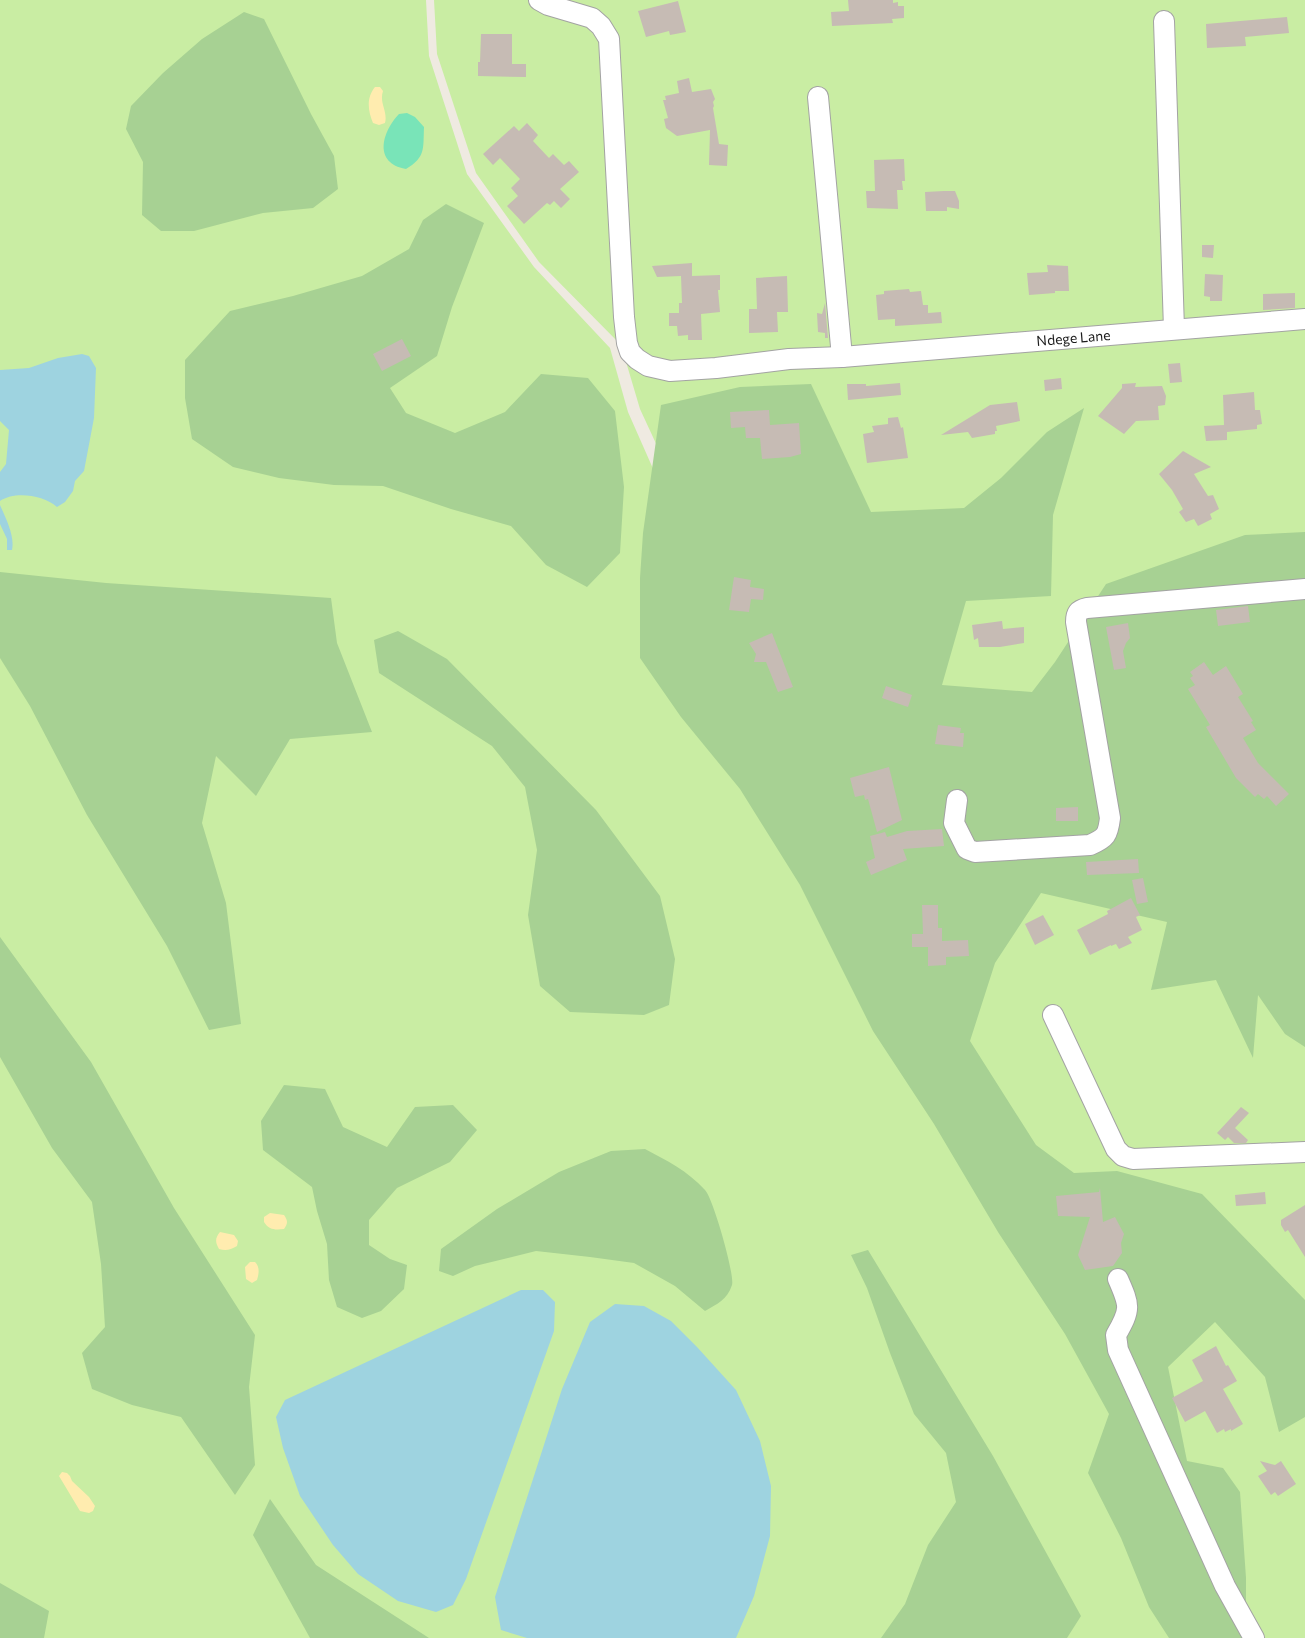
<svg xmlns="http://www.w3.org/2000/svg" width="1305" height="1638" viewBox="0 0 1305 1638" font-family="Commissioner,sans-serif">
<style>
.grass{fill:#c9eda3}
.forest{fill:#a7d193}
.sand{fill:#ffecaf}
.pitch{fill:#79e4b8}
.water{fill:#9ed3e0}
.building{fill:#c6bbb4}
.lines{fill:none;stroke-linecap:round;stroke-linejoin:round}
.minor-casing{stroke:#a3a3a3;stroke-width:22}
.minor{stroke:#fff;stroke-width:20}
.labels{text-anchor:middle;stroke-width:5;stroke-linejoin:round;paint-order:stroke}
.street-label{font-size:14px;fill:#1c1c1c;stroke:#fff}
</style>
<rect width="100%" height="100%" fill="#efeae1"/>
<path class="grass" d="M0 0H426L429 56 467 174 534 267 610 348 628 412 726 634 1228 1638H0Z
M434 0H1305V1638H1232L918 1010 640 409 621 345 539 262 476 173 437 54Z"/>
<path class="forest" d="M244 12 264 19 311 114 334 156 338 189 313 208 263 213 194 231H161L142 215 143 162 126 129 131 106 163 73 202 39Z
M446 204 484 223 452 307 437 356 390 388 406 413 455 433 505 412 541 374 588 378 615 411 624 487 620 553 587 587 546 565 511 526 451 509 383 486 334 485 279 478 233 467 192 439 185 398V360L230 311 293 296 362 276 409 249 423 220Z
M811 384 871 512 964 508 1001 478 1047 432 1084 408 1053 515 1051 596 966 601 942 685 1032 692 1055 662 1106 584 1245 535 1305 532V1047L1285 1034 1258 995 1253 1058 1216 980 1151 990 1167 922 1041 893 995 963 970 1041 1036 1145 1074 1173 1117 1171 1202 1194 1305 1300V1417L1279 1432 1265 1377 1215 1322 1168 1367 1187 1461 1223 1468 1240 1492 1246 1578V1638H1169L1149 1607 1121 1538 1088 1473 1109 1414 1065 1334 998 1232 934 1124 873 1031 800 885 740 789 681 717 640 658V578L643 533 661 405 740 387Z
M0 572 106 583 331 598 337 643 372 732 290 739 256 796 216 756 202 823 226 903 241 1024 209 1030 167 946 87 815 30 706 0 658Z
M398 631 447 659 596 810 660 896 675 959 669 1005 644 1015 570 1012 540 986 528 915 537 850 525 787 492 746 379 673 374 640Z
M0 937 91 1062 174 1208 255 1335 249 1387 255 1465 235 1495 181 1417 132 1405 92 1389 82 1353 105 1327 101 1264 92 1202 52 1148 0 1057Z
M284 1085 325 1089 343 1127 387 1147 415 1107 453 1105 477 1130 450 1162 397 1188 369 1220V1245L390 1259 407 1265 404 1289 381 1311 362 1318 337 1307 329 1280 327 1244 317 1211 312 1187 263 1150 261 1121Z
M645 1149C666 1160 688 1171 705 1190 713 1198 735 1275 732 1285 727 1300 717 1304 705 1311L675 1286 634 1263 590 1257 536 1251 475 1266 453 1276 439 1271 441 1249 497 1209 559 1172 611 1151Z
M868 1250 993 1456 1081 1616 1067 1638H881L905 1604 928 1545 956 1502 946 1453 914 1414 890 1353 867 1288 851 1255Z
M270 1499 316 1565 429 1638H310L253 1535Z
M0 1583 49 1611 44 1638H0Z"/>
<path class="sand" d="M375 87H380L383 91C379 103 388 111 385 123L379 125 373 123C368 111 366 98 375 87Z
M270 1213 284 1215C288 1221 288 1223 284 1229 275 1230 269 1230 264 1222V1217Z
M220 1232 234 1235 238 1241 237 1246C230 1250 226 1251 219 1249 215 1242 215 1238 220 1232Z
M250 1262H255C260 1267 259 1273 257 1280L252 1283 246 1279 245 1267Z
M62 1472 67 1473 70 1476 72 1481 89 1497 95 1506 93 1511 89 1513 80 1511 59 1476Z"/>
<path class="pitch" d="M407 113 415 117 424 127C423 149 426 157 406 169 373 163 382 132 399 114Z"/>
<path class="water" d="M82 354 89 356 96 368 94 418 84 471 75 481 73 491 65 502 57 507C43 495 15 491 0 501V472L6 464 9 430 0 421V370L29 368 58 358Z
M0 505C6 519 15 536 12 550H7V539L0 524Z
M521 1290H543L555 1302 554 1331 466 1579 453 1605 436 1612 398 1601 358 1574 333 1545 300 1496 283 1448 276 1417 285 1400Z
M615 1304 644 1306 671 1321 697 1347 736 1390 760 1441 771 1486 770 1536 754 1596 736 1638H527L501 1630 495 1597 562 1389 590 1322Z"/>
<path class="building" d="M848 0H893V3L898 2V6H904V18L892 19 893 23 832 26 831 12 849 11Z
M678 1 686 32 670 35 669 31 646 37 638 11Z
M1287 17 1289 33 1245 37 1246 46 1207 48 1206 24Z
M481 34H512V64H526V77L478 76V62H480Z
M689 78 692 92 711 89 715 99 713 102 714 106 713 108 719 144 728 145 727 166 709 165 710 130 677 136 666 128 664 119 668 118 663 100H666L665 96 679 93 677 81Z
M527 123 538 135 533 141 549 158 553 154 564 165 569 161 579 172 560 189 570 199 561 208 554 201 550 205 547 203 524 224 507 206 518 196 511 188 520 179 500 158 493 165 483 154 514 126 519 131Z
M904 159 905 181H902L903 190H897L898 209 867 208 866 191H875L874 160Z
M944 191H955L959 201V209L947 207V211H926L925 192Z
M1202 245H1214L1213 258 1202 257Z
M692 263V276L720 275V290H718L720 312 701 314 702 340H688V335L678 336 677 326H669V313H679V303H682L681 276 657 277 652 266Z
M1047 265 1068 266 1069 291H1055V293L1029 295 1027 273 1048 272Z
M1205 274 1223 275 1222 301H1210V297L1204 296Z
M787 276 788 312H777L778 332 749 333V309H757L756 278Z
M909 289 910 292 921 291 923 305H928V313L941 312 942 323 895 326V319L878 320 876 295 884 294V291Z
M1295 293V308L1263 310V294Z
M825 303 828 338H825V333L818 332 817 313 822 314Z
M402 339 411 356 382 371 373 354Z
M1180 363 1182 382 1170 383 1168 364Z
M1061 378 1062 389 1045 391 1044 380Z
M900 383 901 395 848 400 847 384H866V386Z
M1136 383 1135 387 1162 386 1166 396 1165 405 1158 406 1159 420 1136 421 1124 434 1098 416 1122 388V384Z
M1254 392 1255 410H1260L1262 424 1257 425V429L1227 432V440L1206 441 1204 426 1224 425 1223 395Z
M1017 402 1020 421 996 426 997 431H995V434L972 438 968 432 941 435 990 405Z
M769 410 770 425 799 423 801 454 790 457 762 459 760 438H746L745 427 731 428 730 412Z
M898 417 901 428 903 427 908 458 867 463 863 434 874 432 872 426 888 424V418Z
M1183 451 1211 467 1194 474 1208 496 1213 495 1219 509 1210 514 1212 519 1198 526 1194 519 1186 522 1179 512 1183 509 1172 490 1159 474Z
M734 577 751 580 750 587 764 589 763 600 751 599 749 612 729 610Z
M1248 606 1250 622 1218 626 1216 610Z
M1002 621 1003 629 1024 627V643L1000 647H979L978 638 974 640 972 625Z
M1128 623 1130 638 1126 643 1123 651 1126 668 1114 670 1106 627Z
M772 633 793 687 778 692 766 662H754L756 654 749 643Z
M1204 662 1213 675 1226 666 1243 694 1238 697 1253 721 1251 722 1256 730 1243 738 1258 763 1289 794 1276 806 1267 796 1264 799 1258 794 1255 797 1236 778 1206 727 1210 725 1188 689 1195 685 1190 678 1193 676 1190 672Z
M886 686 912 695 908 707 882 698Z
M938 725 961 728 960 733H964L963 747 935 744Z
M889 767 902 820 877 832 868 799 865 800 864 795 855 797 850 778Z
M1078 807V821H1056V808Z
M942 829 944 846 903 849 907 860 871 875 866 862 875 858 870 836 885 832 887 837 907 831Z
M1138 859 1139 873 1087 875 1086 862Z
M1143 878 1148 902 1137 904 1132 880Z
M1131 898 1140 915 1136 917 1142 930 1128 937 1132 943 1119 949 1116 944 1111 946V945L1090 955 1077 930 1108 914 1107 911Z
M922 905H938V928H942V941L968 940 969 956 946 957V965L928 966V947H912V934H923Z
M1043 915 1054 935 1035 945 1025 924Z
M1241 1107 1249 1113 1235 1128 1248 1140 1246 1143H1234L1228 1137 1225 1140 1217 1133Z
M1100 1188 1103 1222 1115 1217 1124 1234 1121 1243 1122 1253 1113 1266 1085 1270 1078 1255 1090 1217 1058 1216 1056 1196 1099 1192Z
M1265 1192 1266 1204 1236 1206 1235 1195Z
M1305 1205V1257L1288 1230 1285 1232 1281 1225V1220Z
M1216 1346 1226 1366 1228 1365 1237 1381 1223 1389 1243 1424 1231 1431V1429L1225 1432 1224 1429 1217 1433 1205 1411 1185 1422 1172 1398 1203 1381 1192 1360Z
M1260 1461 1275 1465 1281 1461 1296 1484 1278 1496 1275 1492 1271 1495 1258 1476 1267 1471Z"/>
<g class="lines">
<g class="minor-casing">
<g id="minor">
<path id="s1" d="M539 0 548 5 592 18 601 26 609 39 624 317 627 343 630 352 637 359 648 366 670 371 716 368 789 359 842 357 1305 319"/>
<path d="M1164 21 1174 329"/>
<path d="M818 97 842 357"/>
<path d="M957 800 954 823 967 849 975 852 1090 845C1106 838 1108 835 1110 818L1076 622C1076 613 1078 610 1087 608L1305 589"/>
<path d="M1053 1015 1116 1149 1123 1156 1133 1159 1305 1152"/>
<path d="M1118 1279C1130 1306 1131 1309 1116 1335L1118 1350 1225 1586 1254 1638"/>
</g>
</g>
<use href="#minor" class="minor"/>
</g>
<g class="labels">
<g class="street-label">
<text dy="5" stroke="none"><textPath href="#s1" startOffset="848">Ndege Lane</textPath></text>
</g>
</g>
</svg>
